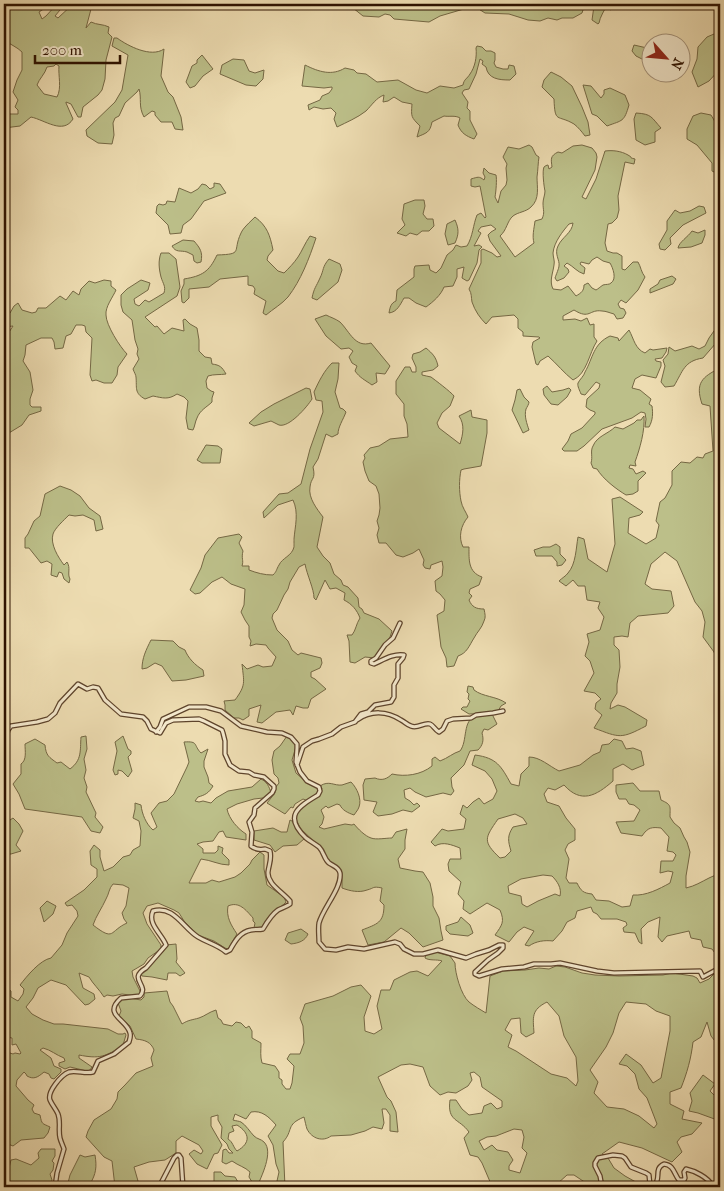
<svg xmlns="http://www.w3.org/2000/svg" width="724" height="1191" viewBox="0 0 724 1191" font-family="'IM FELL French Canon',serif">
<style>
.green{fill:#bcbf89;stroke:#756844;fill-rule:evenodd}
.lines{fill:none;stroke-linecap:round;stroke-linejoin:round}
.minor-casing{stroke:#5e442c;stroke-width:5.5}
.minor{stroke:#f3e8cc;stroke-width:3}
</style>
<rect width="100%" height="100%" fill="#eddcb1"/>
<filter id="stains"><feTurbulence type="fractalNoise" baseFrequency=".004" numOctaves="4"/><feColorMatrix values="0 0 0 0 .2 0 0 0 0 .09 0 0 0 0 .02 0 0 0 .5 -.17"/></filter>
<radialGradient id="worn" r=".72"><stop offset=".6" stop-color="#630" stop-opacity="0"/><stop offset="1" stop-color="#630" stop-opacity=".3"/></radialGradient>
<path class="green" d="M4 4H49L48 6 39 12 42 19 46 16 57 4H65L55 16 58 18 73 4H89L91 9 86 28 91 22C97 25 103 24 109 27L108 33 112 37 106 60 105 79 102 90 98 95 83 107 81 117H78L71 104 66 102V103L73 119C63 135 45 120 31 117L20 126 4 128V109L7 110 10 114H18V110L15 107 18 100 13 92 17 80 22 70V52C17 47 11 45 6 41V24L4 19ZM56 64 59 66C58 75 62 88 57 97L44 94 37 85C39 79 45 74 47 67L54 66Z
M324 4H614L615 7 610 10 609 5H607C604 11 600 17 599 23L598 24 592 20 594 6H591L584 7 582 13 573 18H562L557 20 548 18 540 21 528 20 509 14 485 13 474 6 440 16 429 22 394 19 390 15 385 14 379 17 363 16 353 8H339Z
M714 34 720 40V69L709 81 698 87 692 72 697 59 698 47 707 37Z
M117 38C128 46 151 58 164 49L161 76 168 92 173 97 181 117 183 130 175 129 172 122H161L155 115V112L152 111 144 117C138 106 142 99 139 89L137 92 125 103 119 116 115 118 113 123 114 135 112 144 98 143 87 136 86 130 115 102 122 90 128 55 112 46 114 38Z
M634 45 647 48 651 45 652 72 646 71 644 60 636 56 632 51Z
M477 46 482 47 486 51H491L495 53V60L494 63 496 67 503 69H508L509 65 514 66 516 74 510 80C499 80 488 79 486 67L482 64 483 61 480 59 476 74 469 89 464 90 462 93 468 102 467 108 470 111V120L477 134 474 139C466 136 461 133 458 125L460 118C455 115 449 117 444 116L432 122C430 133 426 133 417 137L420 126C411 117 411 117 412 104L402 102 394 97 388 101 383 102 384 95C376 98 372 105 366 111 357 118 347 122 337 127L334 119 336 113 331 108 323 109 314 107 309 110 308 105 320 100 322 96 329 93 332 89V87L324 88 302 86 305 65C319 72 332 76 345 68L354 70 357 73 366 74 377 82 398 80 416 90 427 93 440 86 454 88 463 85C464 79 467 79 470 74 475 67 477 57 476 48Z
M202 55 213 69 203 76 195 86 190 88 186 82 192 66 197 63V60Z
M233 59 244 60 249 71 255 73 264 70 263 79 256 86 246 85 220 74 222 65Z
M551 72 561 77 572 86 582 107 588 122 590 135 585 136C582 132 578 127 574 124 557 114 555 124 554 99L542 87 544 80Z
M583 85 591 86 601 98 604 94V90L610 88 625 95 629 105C624 122 623 120 607 126L597 116 592 114Z
M636 113C652 114 651 117 661 128L655 132V142L645 145 636 140 634 119Z
M701 113 711 115 717 125 720 126V175L712 171V163L697 145 687 139V129L693 116Z
M529 145 532 147 536 155 539 157C538 163 538 170 537 177 537 187 540 199 531 207 526 212 518 212 513 216 507 221 507 230 500 236L515 257 534 243C532 236 534 229 535 221L542 219C545 212 543 211 543 203 543 199 545 195 545 191 544 187 542 171 544 167 545 166 547 165 548 165L549 169 552 167C551 159 550 156 558 152L562 153 573 146 582 145 592 148 596 153 597 157 595 170 582 197 586 199 596 179 605 151C613 150 621 151 628 155 635 159 627 157 635 159L634 164 625 162 618 196 619 210 617 218 612 223 608 224 605 243 607 251 613 253H617L622 256V269L625 270 633 262H638C641 267 641 272 645 277L638 290 626 303 621 300 618 304 620 308 624 309 626 313 623 318 617 319 614 314C610 313 606 311 602 311 589 309 590 320 574 310L563 316V320L575 319 581 321 587 318 590 325 594 324V337L597 341C589 353 587 374 573 380 564 373 557 364 548 356L540 361 538 365 536 364 532 347 533 342 540 338 539 337 523 336V332L518 328V319L514 315 492 317 486 324C480 318 475 311 472 302 471 297 472 294 469 289L481 263V250L483 249 492 253 497 257 501 256 490 241 488 235 491 232 496 229 491 225 481 227 478 231 481 233 474 246 479 245 482 247 479 250 477 263 469 280 467 281 462 278 464 267 457 269V277L453 286 444 287C441 295 433 302 426 307L416 303 409 298H404C400 305 397 312 389 313 390 307 391 303 396 301L397 290 414 277V269L415 266 429 265 430 270 436 273 441 268 447 255 453 250 456 245 461 247 467 246C473 236 473 225 477 215L481 213 485 218 486 217 480 186 475 187 471 186V179C478 177 479 176 484 180L485 177 483 173 484 168 489 173 496 175C497 179 496 192 495 197L498 203 501 191 506 185 507 180 506 168 507 164 503 157 508 147 519 149ZM573 223C572 233 562 237 558 246 554 254 560 260 559 266 559 268 556 275 555 278L557 281 564 278 569 272 568 269 564 266 567 263C573 266 577 272 584 274L585 268 580 264 581 262 589 264 592 260 597 257 603 261 610 263C613 268 617 279 611 283 609 285 606 284 603 285 600 287 598 289 596 290L592 288 588 283 584 285C584 291 581 293 576 296L568 286 561 290 553 289C549 281 553 273 554 265 555 261 553 257 553 253 554 242 563 231 569 224Z
M214 183 220 184 226 193 204 201 191 219 183 225 181 233 170 234 168 225 156 213 157 206 159 204 163 205 166 204 167 201 175 202 179 188 191 193 198 189 202 184 206 185 210 189 214 187Z
M415 200H424L425 206 423 214 427 219H433L434 226 429 231H422L417 235 410 233 406 236 397 233 405 225 402 219 404 204Z
M699 206 704 207 706 213 683 225 670 238 671 244 665 250 660 249 659 244 667 230V221L675 210 680 213 690 211Z
M255 217C267 226 270 235 273 250L268 256 267 260 278 271 284 273C289 268 294 263 298 257 302 251 305 243 310 236L316 238C309 259 301 280 288 297 282 304 273 309 266 315L263 313 266 301 254 294 255 289 253 286 248 285V276L220 279 209 287 189 289V298L184 303 182 302 181 291 184 284V279C202 276 209 272 217 255 244 254 232 252 241 233 243 228 250 222 255 217Z
M455 220C459 229 459 234 455 243L448 245 445 234 447 224Z
M705 230V235L702 243 691 247 678 248C679 242 688 237 692 231L698 233Z
M183 240 194 241C200 248 203 252 201 262L197 263 194 261 193 255C191 254 189 253 187 252 180 250 176 253 172 246Z
M161 253H169L176 259 180 287 177 296 145 317 155 327 157 326 164 334 172 328 184 331 183 320 185 319 190 324 197 328 199 340V351L205 357 211 358 212 364C220 365 222 367 226 374 220 375 214 374 208 376L206 381 207 388 211 391 214 392 212 398V402C207 407 200 410 197 418 195 422 195 426 193 430L188 429 186 418 188 401 184 397 177 394C168 400 163 398 153 396L145 399C134 393 137 388 136 377 136 375 134 372 133 369L139 359 137 354 138 349 135 340 132 320 123 312 121 305V295L127 289 141 280 150 283 148 290 134 299 135 304 139 306 145 300 149 302 164 293C166 286 163 284 161 277 159 269 158 261 161 253Z
M329 259 340 264 342 270 338 282 317 300 312 298C314 288 316 287 320 278 324 270 322 267 329 259Z
M672 276 676 279 673 284 650 293V289L658 284 660 280Z
M104 280 111 281V286L116 290C113 297 105 307 106 315 106 325 120 347 127 354L118 367 117 375 112 383H104L96 380 92 381 90 375 92 338 86 332 85 326 82 325H76L71 334 66 336 63 348 55 349 54 342 52 338H41L26 345 25 355 23 361 30 372 33 390 30 399V405L32 407H41V411L29 415 22 425 4 436V340L13 326 4 327V315L10 313 14 306 18 303 22 310 32 313 36 312 38 308H46L60 296 66 300 73 291 79 295 81 289 89 281 95 283Z
M720 306V345L716 343 703 358C684 361 683 371 674 386L665 387 661 382 665 366 663 360 668 354 669 347 675 351 692 346 699 349 705 346 709 338 719 324Z
M326 315C330 317 336 319 340 322 350 332 355 348 371 343L390 366 385 374 376 373 377 382 372 385C365 380 360 378 355 371L357 366 352 363 349 357 353 351 349 348 341 349 326 336 315 319Z
M629 330C634 339 635 349 645 353L650 349 653 350 667 348 666 352 662 358 655 359 656 361 661 362V366L656 378 642 375 635 379 632 388 640 390 651 399 649 404 652 406C653 413 653 420 649 427H645L646 419 645 413 641 412 632 418 602 429 584 446 577 451H564L562 449 568 441 571 434 582 428 595 414V412L590 410 586 407 587 399 599 388 600 384 596 382 585 395 581 394C580 391 577 386 578 383 580 379 584 376 585 372 593 358 593 344 610 336L618 338 619 341Z
M426 348C433 354 436 357 438 366L433 370 422 372V375C425 376 428 376 431 377 435 380 451 392 454 396L450 406 442 413 437 423 439 428 460 444C463 434 465 425 459 416L471 410 472 417 487 420V433L481 466 464 469 461 470C459 480 459 491 461 501 462 507 466 512 468 517 461 525 458 537 463 547H469C469 560 468 572 482 577L479 585 470 589 469 593 472 596 469 600C472 607 476 609 484 609 485 614 486 617 484 621 482 628 477 632 474 638 469 646 467 653 458 656L454 666 447 667 446 658 441 647 437 615 444 611 445 600 440 594 436 591 435 581 442 576 443 567 442 561 431 565 430 569 425 568 423 565 424 560 419 549 413 553 403 557 396 555 386 543H379L377 535 379 528 377 521 379 515 380 508 379 494 376 486 369 481 365 471 363 462 365 458 364 455 370 448 379 446 390 439 408 437 407 424 404 416V404L396 394V381L405 367H410L412 372H416V367L412 358 413 354 420 352Z
M332 363H339L338 379 335 392 340 408 343 409 346 412C343 420 338 427 338 434L332 437 326 434 318 459 313 467C316 480 311 477 310 487 308 498 317 509 323 517L317 547 323 556 330 563 334 574 341 580 343 585 348 587 358 598 359 607 362 609 364 613 379 619 392 631 390 637 375 658 365 657 355 663 350 662 349 641 347 635H352C356 630 356 624 360 618 357 610 352 604 344 600L345 593 336 588 330 589 325 580 316 600 314 598C314 589 307 575 305 564L299 567 290 582 288 589 284 595 277 610 273 614 272 618 277 630 288 641 292 650 298 655 301 653 321 658 322 663 320 668 311 672V677L315 679 326 689 311 699 308 708H303L296 706 293 715 290 710 276 712 262 723 257 722 261 705 249 709V716L243 720 239 718H234L225 710V705L224 701 235 700C246 685 244 683 242 664L247 669 258 665 263 667 272 666 276 657 268 648 266 645 256 644 250 646 251 641 249 637V626L245 620 241 612 244 605 245 589 231 584 222 577 212 582 200 593 195 594 190 590 201 568 205 555 218 538 239 534 242 537 239 543 243 551C241 559 244 560 242 566H249V570C257 573 264 575 273 575 277 571 276 570 279 565 282 558 292 556 294 547 294 547 294 540 294 539 295 526 299 513 293 500L278 505 264 518 263 512 279 494 288 493 301 484 310 449 323 412 322 401 316 400 314 392C319 381 324 371 332 363Z
M720 368V668L719 667 714 652 703 637 705 622 702 611 695 602 677 561 665 552 651 564 645 584 652 589 671 591 674 606 668 613 638 616 630 623 628 637 622 636 614 637V645L619 650 620 667 617 684V693L611 703 610 709 618 705 625 707 647 720 646 726C621 739 620 738 594 728L602 715 595 709 596 703 601 699 595 693 584 691 594 673 590 661 585 656 589 642 587 634 600 630 604 617 598 608 600 602 587 600 585 586H578L573 580 566 586 559 581C562 578 566 576 568 573 576 564 576 548 578 537L584 539 588 559 607 572 615 544 612 499 620 497 643 512 640 515 629 518 628 533 646 544 656 538 659 525 656 521 660 502 665 498 672 485V471L681 462 690 463 697 457 703 458 705 454 713 451 710 406 702 404C695 383 702 377 720 368Z
M547 386 552 392 563 390 569 388 571 390 567 397 558 405 551 404 544 395 543 389Z
M306 388 310 389 312 399C307 407 289 428 279 425 276 424 274 422 271 421L254 426 249 423 261 412 274 404Z
M520 389 524 397 529 402C529 404 527 407 526 409 524 416 527 424 529 430L523 433 512 410 515 400 517 390Z
M644 416C645 431 640 448 635 462L636 466 630 465 629 468 633 469 636 474 643 471 646 473 638 481V491L633 494 626 495C616 489 603 479 597 469L593 468 591 463C593 457 590 451 593 446 597 436 608 434 615 427L623 429 634 423 637 420H641L643 417Z
M206 445 218 446 222 449 220 463H202L197 460Z
M60 486 71 490 80 496 89 508 100 516 103 529 96 531 94 520 83 515 75 516 69 515C64 520 55 528 53 534 50 544 58 557 64 565L67 562C71 568 67 574 70 579L69 583 64 579 62 573 59 572 57 577 51 575 52 564 47 561 41 563 29 548H25V538L28 534 34 521 40 516 45 494Z
M556 544 560 547V554L566 560 562 565 557 566V562L552 556H536L534 550 543 547H550Z
M151 640 173 641 179 647 185 650C188 658 195 665 203 670L204 676 186 680 172 681 162 666 155 663 147 668 142 669C142 658 146 650 151 640Z
M468 686 473 687 474 690C483 697 496 696 506 703L501 706 498 711 492 713 469 714 461 709 463 707H467L470 701 468 699 469 694 467 692Z
M492 714 497 724 488 730 484 729 482 733C484 740 483 745 478 750L470 751 464 765 451 778 452 787 454 791 451 795 443 793 426 797 415 792 410 788 404 790 405 798 410 801 414 805 417 803 420 806 412 812 403 810 392 814 378 816 373 812 377 802 364 800 363 785 365 779 375 778C382 781 387 779 392 774 405 777 421 775 432 766V759L435 757 440 761C448 758 453 753 460 751 468 741 462 720 476 716 481 715 487 715 492 714Z
M86 736 87 749 84 759 86 770 84 778 87 787 86 792 96 813 95 817 103 827 100 833 91 831 82 817 25 809 19 794 13 784 21 774V764C27 760 25 751 25 744L35 739 45 745C46 756 49 757 57 763L61 762 70 769C82 760 80 751 81 737Z
M123 736 128 749 131 751V754L128 757 132 771 128 777 122 771 118 770V774L115 775 113 770 117 751 115 742Z
M287 736 294 742 296 747 292 760 296 773 305 781 317 787 318 792 308 801 303 799 295 804 293 808 291 807 285 814 267 803 275 793V788L279 783 278 778 274 774 272 760 274 751 280 746Z
M614 739 622 741 626 749 633 748 641 751 644 765 632 770 623 764 613 769V781C596 796 581 804 564 785L555 790 548 788 544 794 547 802 559 806 566 818 575 829V840L568 844 565 850 569 859 566 878 569 883H577C581 891 583 893 592 894L596 900 609 901 622 907 630 906 633 895C646 896 659 889 670 883L673 872 668 871 660 873 661 861H673L676 855 673 852 667 851 669 837 661 828C652 827 648 827 642 836L621 833 616 822 634 821 640 810 634 805 629 804 626 799H619L616 792V785L633 783 640 791H659L661 800C672 805 670 806 670 817L674 823 680 828 684 837 687 842 690 852 686 876V888C695 886 701 882 709 878 713 876 717 875 720 872V960L712 949 703 947 701 940 691 938 689 931 667 936 662 942 658 937 660 917 648 922 641 929 642 944 639 942 635 933 624 932 623 928 627 925 626 922 617 919H601L597 914 593 912 591 907 577 911 575 918 567 922 562 931 553 941C545 940 536 941 529 946L525 945 534 931 524 927 517 932 509 942 495 935C502 925 505 922 500 910L487 903 470 914 463 909 464 901 458 894 461 882 449 871 448 864 450 859H461L460 848C452 845 443 841 435 846L431 842 442 829 448 831 464 829 466 819 460 814 463 805 467 808 473 802 479 798 484 804 493 799 497 791 492 779 485 771 472 765 475 755C497 758 501 766 511 784L519 786 521 774 529 766V757C540 757 549 766 559 771L580 765 593 755 600 752 602 745 609 744ZM515 814 523 818 527 824 513 827C507 836 508 841 511 851L505 857 500 858C482 841 485 838 498 819ZM543 875 552 876C557 881 562 888 560 896L555 894 538 901 527 907 522 904 521 896 509 893 508 886 521 879Z
M184 742C199 741 193 745 201 753L208 749 204 761V767L208 777 209 783 213 786C209 793 205 795 198 797L195 801 199 802 203 801 211 803 216 798 228 791 252 787 261 779C267 782 269 786 271 793L263 798 254 799 237 804 227 809C229 819 238 829 246 834V840L226 837 223 831 219 832 213 841 203 842 197 844 203 849V853H215L218 850V846L223 848 222 853 229 860V865C219 865 211 860 201 859L189 883H206L212 880 219 882 235 877 241 873 250 864 252 860 260 852 264 855V869L267 885 284 897 286 902C283 906 280 906 276 910 270 914 265 921 262 927L254 928 255 923 253 921V918C246 910 239 901 228 906 226 917 231 925 237 934L228 949 225 948 214 941 198 935 184 921 179 913 174 910 158 903 147 906 143 913 147 924 161 945V949L148 958 144 964 132 971 133 977 140 991V994L137 996 122 994 113 996 107 995 104 997C99 989 93 984 89 977L79 973 83 988 94 994 95 999 89 1004 85 1005 66 985 51 980 38 988 33 998 26 1007 32 1014 43 1020 54 1024H63L108 1029 118 1034H123L125 1033 126 1035 123 1045C106 1057 99 1059 79 1055V1058L92 1067 90 1070 87 1071 70 1067 65 1069 59 1066V1063L65 1061 64 1058C56 1055 51 1050 43 1048L40 1050 51 1058 54 1066 61 1069V1072L54 1079 51 1078 49 1074 44 1072C38 1077 34 1080 27 1076L26 1074 24 1072 17 1080 16 1086 28 1100 34 1105 32 1109 34 1113 40 1115C42 1125 42 1123 50 1127L48 1133 44 1138 21 1140 13 1146 8 1144 4 1134V1051L13 1054 15 1053 20 1054 21 1053 16 1044 12 1045V1038L6 1037 4 1033V987L11 991V997L18 1001 23 994 24 989 20 985C27 976 40 960 51 958L62 945 67 933 78 916 77 911 72 905 67 906 65 903 84 890 97 877V869L91 865 90 851 94 845 100 850V857L104 871 113 867 123 857 130 855 133 850 140 846 141 831 139 821 133 818 135 809V803L141 805C142 814 146 824 153 830L157 827 151 813 159 803 167 801 174 794 187 767 189 762ZM113 884 123 885 129 888 126 906 122 913 124 919 127 923C109 931 115 942 93 925 96 916 102 908 106 899 109 894 109 888 113 884Z
M351 782C357 788 362 799 359 807 358 810 356 812 354 815 348 813 342 810 340 805L337 804 328 808 326 806 321 810 324 817 322 824 319 827 324 829 345 824 352 825 354 824C358 829 365 836 371 838 376 840 386 838 392 838L396 832 407 829 405 840V849L398 859 400 868 415 871 423 872 430 883 433 897V906L439 918 441 931 443 940 423 947 409 933 401 928 384 942 368 945 362 930C377 924 384 923 384 905L380 901 382 888C372 886 375 888 367 890 359 893 350 891 342 888V873L340 869 328 862 323 850 302 830 298 824 296 819 297 813 303 806 319 795 322 788 320 786C329 780 334 786 342 785 345 784 348 783 351 782Z
M13 818 19 824 23 831 16 845 21 851 11 854H4V824Z
M290 820 292 821 304 837V839L297 845 283 846 275 852 270 845 254 840V831L273 828 281 832H287Z
M47 901 56 906 53 914 44 922 40 908Z
M461 917 470 925 473 933 468 936 450 934 446 930V926L458 922Z
M301 929 308 934C305 941 299 943 291 944L285 940 288 933Z
M176 944 177 959 176 962 185 973 180 976 176 973H168L167 980 152 977 142 976 141 974 163 952 166 945Z
M435 952 450 956 455 963C455 973 461 995 469 1002 474 1006 481 1010 486 1013L490 976 503 971 525 970 539 968 549 969 556 966 565 967 582 973 595 975 619 976 663 975 672 973 693 976 697 978 700 983 709 979 714 974H720V1064L717 1058 718 1045 711 1036 707 1022 701 1037 693 1042C691 1059 687 1073 681 1088L670 1092V1104L684 1111 682 1119 702 1123 692 1134 681 1137 677 1142 682 1152 672 1162 642 1148 619 1142 602 1154 608 1158 614 1168 625 1176 643 1186V1187H592L574 1175H567L557 1184V1187H489L491 1184 482 1163 478 1157 470 1155 464 1138 469 1132C459 1118 447 1122 450 1100H456L462 1109 469 1115 482 1113 484 1106 491 1103 497 1109 502 1107V1101L482 1087 480 1077 474 1072 470 1073 472 1080 468 1086 456 1093 448 1092 440 1095 430 1086 423 1067 410 1064 401 1065 378 1077 387 1097 391 1101 396 1112 398 1132 390 1131V1115L386 1109H382L384 1123 382 1129 373 1127 365 1131 351 1135 331 1136C323 1142 312 1139 307 1129 306 1126 305 1121 304 1117 285 1125 294 1130 283 1142L285 1187H272L277 1181 279 1172 276 1164 273 1145 268 1136 276 1125C269 1117 262 1110 251 1112L246 1119 235 1114 233 1120C236 1121 239 1121 241 1122 246 1125 250 1132 254 1136 257 1139 261 1139 264 1142 274 1152 261 1177 257 1187H255L249 1177 250 1172C245 1167 239 1166 232 1161L226 1164 222 1162 223 1150 226 1149 229 1153H233L229 1149 227 1144 221 1138 222 1127 218 1120V1115L211 1117V1126L222 1145 218 1153 214 1154 207 1169 197 1164 189 1154 194 1150 201 1154 203 1151 199 1145 182 1136 176 1141V1153L165 1160 149 1162 134 1167 138 1181 130 1187H115L112 1161 104 1157 86 1137 88 1131 94 1120 111 1109 117 1099 118 1092 125 1085 136 1073 153 1066 151 1058 154 1050C151 1042 145 1040 136 1039L130 1026 119 1016 121 1011 118 1003 123 997 141 1000 144 997V993L167 991 170 1002 173 1006 182 1024C188 1020 192 1020 199 1018 205 1016 209 1012 216 1010L218 1018 221 1020 223 1024 232 1026 236 1022 241 1023 246 1028 249 1026 252 1031V1038L261 1043C261 1051 260 1056 262 1063L275 1066 279 1072V1078L282 1080V1084L286 1089H290L292 1083 294 1066 287 1059 290 1054H300L304 1043 303 1026 300 1018 305 1004 333 996 351 987 361 985 371 996 364 1017 365 1031 374 1034 382 1029 377 1006 381 990H390L394 980 410 972 417 971 428 976 442 961C436 959 430 961 425 958L426 954ZM547 1002 559 1016 564 1036 576 1057 578 1081 576 1086 567 1078 551 1074 516 1051 508 1047 512 1035 505 1030 511 1019 520 1018 521 1033 526 1037 534 1033C533 1017 531 1010 547 1002ZM626 1002 646 1004 656 1011 670 1016V1031L661 1078 653 1083 641 1065 626 1054 619 1064 627 1066 635 1074 639 1089 647 1098 657 1124 654 1128 639 1116 624 1109 607 1107 594 1093 598 1082 590 1070 606 1047 613 1033 619 1013ZM237 1125C250 1133 251 1143 237 1151 233 1147 233 1142 228 1139L229 1133 234 1131 232 1126ZM514 1129 522 1130 524 1137 522 1148 527 1153 520 1173 509 1170V1166L513 1160 508 1152 497 1150 492 1145 484 1150 479 1141 487 1137 496 1136Z
M703 1075 715 1084 710 1091 715 1096 720 1094V1121L698 1113 689 1111 692 1101 690 1093Z
M41 1149H55V1156L52 1161 54 1163 53 1170 50 1174 52 1180 50 1187H15L4 1181V1166L9 1168 11 1160 16 1159 31 1165 39 1158 38 1153Z
M80 1155 85 1157 95 1155C97 1167 96 1174 90 1184H100L101 1187H67L70 1175Z
M214 1172H221L225 1176 235 1177 238 1182 244 1187H214Z"/>
<g class="lines">
<g class="minor-casing">
<path id="minor" d="M357 720C371 710 387 711 401 720 405 722 407 725 411 726 418 729 424 722 430 724 433 725 435 730 439 732L443 729 447 721 453 719 471 718 476 715 493 713 503 711
M156 732 160 727 163 719 189 707H206L221 711 241 726 267 732 282 733 291 737 297 744V748L296 762 300 772 307 781 319 787 320 791 318 795C298 807 283 816 306 838 310 841 315 844 319 847 324 852 324 859 329 863 333 866 339 867 340 873 342 888 323 908 319 923 318 928 319 936 319 942L325 949 336 950 348 947 364 949 395 942 400 944 404 949 414 954H423L438 950 466 958 476 954 489 950 499 945H503V948L498 953 488 960 475 972V974L479 976 502 969 524 967 534 964H551L560 963 597 971 614 973 700 971 703 977 716 970H720
M4 745 8 730 11 726 37 722 48 719 55 713 60 703 78 684 87 689 93 687 98 688 105 700 121 714 143 717 147 721 151 729 160 733 166 723 173 720 199 719 204 721 222 730 223 733 225 741V754L230 765 239 771 249 772 254 775 264 777 274 786V789L272 793 255 808 254 815 249 822 252 832 251 846C256 850 260 850 265 849L270 851C272 859 269 864 268 872 267 884 283 892 290 901V904C286 907 282 908 278 910 271 915 267 922 263 929 259 930 255 929 251 930 240 932 235 941 230 950L226 952C216 944 208 943 198 937 183 928 174 905 153 911 147 924 162 934 166 945L146 968C127 979 150 985 140 996L121 998C102 1015 127 1019 130 1033 131 1036 130 1038 129 1042L114 1054 98 1061 93 1072C85 1074 76 1070 69 1072 61 1075 47 1092 50 1100 52 1105 56 1109 58 1114 61 1122 58 1130 60 1138 61 1142 63 1146 64 1149L57 1173 55 1187
M297 765 303 747 312 741 319 739 332 734 341 727 355 722 361 714 368 712 375 705 391 702 394 697V685L398 678V664L403 658 404 655C394 653 383 660 374 664L371 663V661L376 658 385 645 393 638 400 623
M159 1187 174 1158 177 1155H179L181 1158 183 1187
M602 1187 600 1176 595 1166V1163L598 1158 613 1155 622 1156 625 1158 631 1167 646 1173 649 1175 650 1185 654 1186C662 1178 653 1169 664 1164 674 1165 674 1174 679 1180H684L685 1178 684 1172 686 1169C695 1171 707 1177 712 1185V1187"/>
</g>
<use href="#minor" class="minor"/>
</g>
<rect width="724" height="1191" fill="none" stroke="#eddcb1" stroke-width="20"/>
<rect x="5" y="5" width="714" height="1181" fill="none" stroke="#2e1200" stroke-width="2.5"/>
<rect x="10" y="10" width="704" height="1171" fill="none" stroke="#2e1200"/>
<g transform="translate(666 58) rotate(117)"><circle r="24" fill="#f3e8cc" stroke="#a4927a"/>
<path d="M0-4L9 19L0 12L-9 19Z" fill="#8f2418"/>
<text y="-8" font-size="14" font-weight="bold" text-anchor="middle" fill="#2e1200">N</text>
</g>
<path d="M35 55v8h85v-8" fill="none" stroke="#2e1200" stroke-width="2.5"/>
<text x="42" y="55" font-size="15" fill="#2e1200" stroke="#f3e8cc" stroke-width="4" paint-order="stroke">200 m</text>
<rect width="100%" height="100%" filter="url(#stains)"/>
<rect width="100%" height="100%" fill="url(#worn)"/>
</svg>
